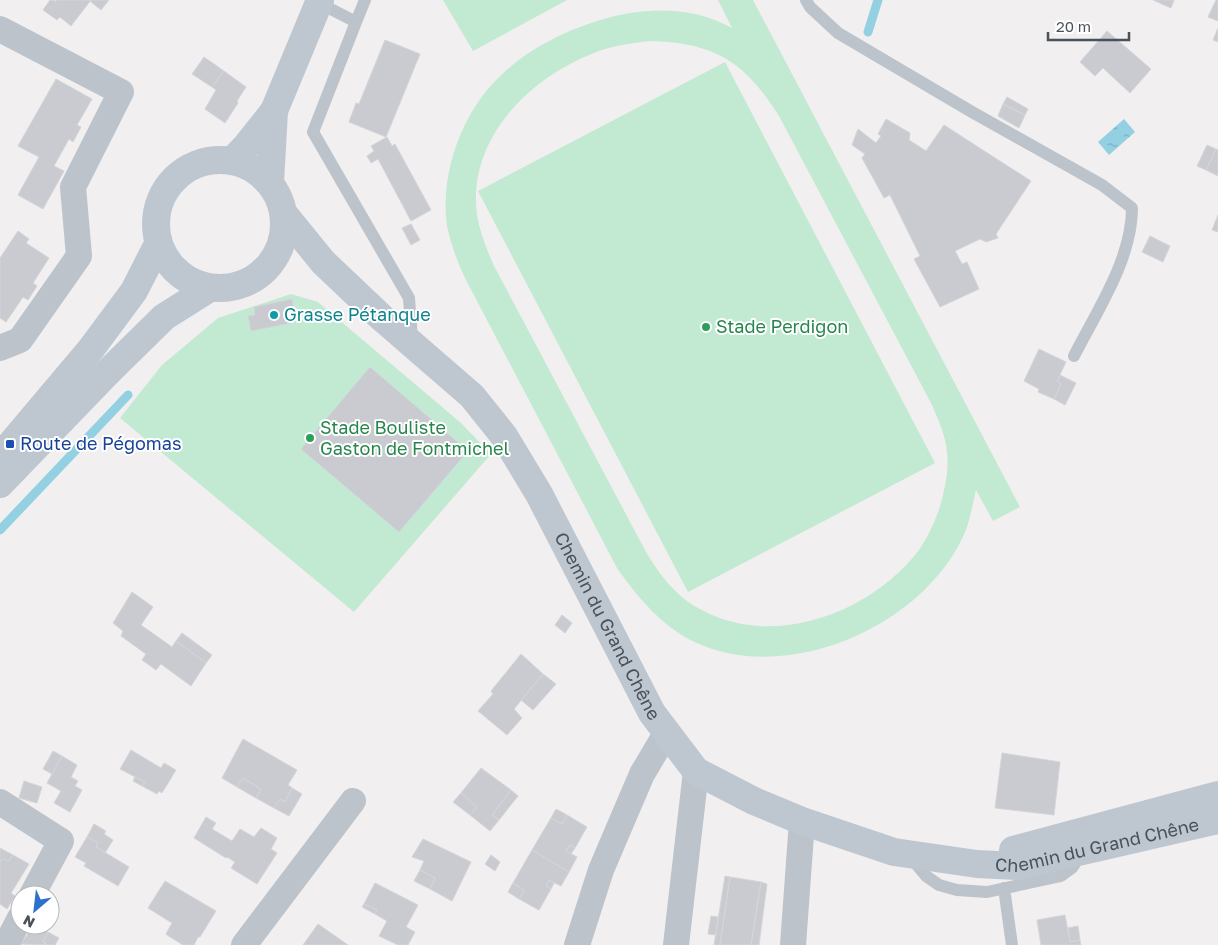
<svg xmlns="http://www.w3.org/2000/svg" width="1218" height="945" viewBox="0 0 1218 945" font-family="'Golos Text',sans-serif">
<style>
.pitch{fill:#c2ead2;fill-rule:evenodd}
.water{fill:url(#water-ripples)}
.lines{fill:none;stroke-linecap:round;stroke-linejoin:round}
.stream{stroke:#93d1e2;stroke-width:9}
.building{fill:#c9cbd1;stroke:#d3d5d9}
.service{stroke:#bcc3ca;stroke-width:12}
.minor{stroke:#bcc3ca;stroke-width:26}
.secondary{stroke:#bec7d0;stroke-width:28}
.culture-dot{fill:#0f9aa8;stroke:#fff;stroke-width:2}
.leisure-dot{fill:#2e9e5b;stroke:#fff;stroke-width:2}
.transit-dot{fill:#1a4fb4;stroke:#fff;stroke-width:2}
.labels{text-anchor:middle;stroke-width:4;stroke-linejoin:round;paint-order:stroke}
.culture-label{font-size:18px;fill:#0d838f;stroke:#fff;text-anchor:start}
.leisure-label{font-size:18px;fill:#27864d;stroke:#fff;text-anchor:start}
.transit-label{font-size:18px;fill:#164399;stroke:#fff;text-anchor:start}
.street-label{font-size:18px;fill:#49515a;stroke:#fff}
</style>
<defs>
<pattern id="water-ripples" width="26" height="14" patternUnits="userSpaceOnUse" patternTransform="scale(1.25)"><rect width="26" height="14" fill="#93d1e2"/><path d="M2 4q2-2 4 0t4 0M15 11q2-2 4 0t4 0" fill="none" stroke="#7aacba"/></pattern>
</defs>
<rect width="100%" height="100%" fill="#f1efef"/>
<path class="pitch" d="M443 0H567L473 51Z
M718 0H753L1020 507 993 521 976 490C973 502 971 515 967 527 931 622 793 685 699 644 664 629 638 598 617 568L466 280C458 263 451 245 447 226 444 205 446 180 452 159 473 84 527 43 600 20 643 7 691 5 732 28ZM651 41C715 43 745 62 779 116L931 403C938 419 946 436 947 453 949 467 946 482 943 495 939 513 930 534 919 550 871 613 773 650 700 609 675 596 660 575 646 552L494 266C487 250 480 233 477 215 467 137 531 76 599 51 616 45 633 43 651 41Z
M725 62 935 463 688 592 478 191Z
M291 294 318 302 461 423 491 454 354 612 120 418 162 365 218 318Z"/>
<path class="water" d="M1124 119 1135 132 1109 155 1098 142Z"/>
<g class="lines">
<path class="stream" d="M868 32 878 0
M0 530 128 395"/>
</g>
<path class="building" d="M50 0 56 1 57 0H91L71 26 60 17 57 20 43 10Z
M91 0H109L101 10 90 1Z
M1153 0H1174L1171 8Z
M1216 0H1218V21L1208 17Z
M1218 28V42L1213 40Z
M1107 31 1151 69 1130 93 1103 68 1095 76 1080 62Z
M385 40 420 54 386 137 349 122 356 103 359 104Z
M204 57 224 71 212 87 192 74Z
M224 71 246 87 237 101 238 103 225 123 205 109 216 90 212 87Z
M56 79 92 99 77 125 81 127 73 142 69 139 54 166 64 171 43 209 18 195 39 157 18 146Z
M1007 97 1028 109 1025 115 1003 104Z
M1003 104 1025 115 1019 128 998 116Z
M886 119 910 133 909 140 926 151 944 125 1031 181 996 234 998 238 986 242 980 239 955 251 962 264 967 262 979 289 940 307 914 259 920 256 890 195 884 198 862 158 865 154 852 145 858 129 876 143 881 136 878 134Z
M387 137 392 146 395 144 431 210 411 221 378 159 371 163 367 156 374 151 371 146Z
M1207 145 1216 149 1206 170 1197 166Z
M1216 149 1218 150V176L1206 170Z
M1218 215V232L1212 230Z
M411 224 420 240 411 245 402 228Z
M18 231 29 239 26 243 49 258 33 283 37 286 28 300 23 297 6 322 0 318V258Z
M1150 236 1170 246 1163 262 1142 252Z
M292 299 296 322 251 331 248 316 255 315 254 307Z
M1039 349 1066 362 1057 381 1061 384 1054 399 1038 392 1039 389 1024 381Z
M370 367 468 451 399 532 301 449Z
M1060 375 1076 383 1065 405 1054 399 1061 384 1057 381Z
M132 592 153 607 141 625 172 647 176 641 206 663 191 686 161 664 156 670 142 660 146 654 121 636 123 631 113 623Z
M562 615 572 623 565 633 555 625Z
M182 633 212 655 206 663 176 641Z
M521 654 543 674 514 709 522 718 507 735 478 711 493 694 491 691Z
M543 674 556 684 533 710 521 700Z
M243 739 297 770 288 785 292 788 285 802 280 799 274 808 256 798 261 789 243 778 237 787 222 778Z
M131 750 161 768 164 763 176 770 162 793 159 791 157 794 142 786 145 782 120 769Z
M53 751 62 756 52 774 43 769Z
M1002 753 1060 762 1054 815 995 808Z
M62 756 77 765 71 777 78 781 75 786 82 790 70 812 54 803 61 791 47 783Z
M481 768 511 790 492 815 499 820 490 831 470 815 477 807 461 793Z
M135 777 145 782 142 786 133 781Z
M243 778 261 789 256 798 237 787Z
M24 781 42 787 37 803 19 798Z
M292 788 302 794 289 816 274 808 280 799 285 802Z
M511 790 518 796 499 820 492 815Z
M461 793 477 807 470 815 453 802Z
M556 809 567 815 562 824 551 818Z
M567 815 587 827 575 848 570 845 566 851 577 857 569 872 532 850 551 818 562 824Z
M206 817 216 823 212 829 232 841 240 829 254 837 261 828 277 838 271 849 277 853 257 884 231 868 235 862 227 857 226 858 194 838Z
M94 824 106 831 104 834 113 840 105 853 96 847 98 843 87 837Z
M87 837 98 843 96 847 129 867 118 886 84 866 86 863 75 857Z
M423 839 471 862 452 901 430 889 435 878 420 870 424 861 412 857Z
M570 845 575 848 571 854 566 851Z
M0 848 13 855 9 861 4 859 0 862Z
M532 850 569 872 561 886 549 880 546 886 551 889 539 910 519 899 524 890 513 883Z
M13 855 29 864 11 893 15 896 7 909 0 904V862L4 859 9 861Z
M491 855 500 862 495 871 485 864Z
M420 870 435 878 430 889 414 881Z
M725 876 730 877 720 945H714Z
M730 877 761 882 751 945H720Z
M549 880 554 883 551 889 546 886Z
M165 881 216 911 200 937H198L194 945H183L167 935 166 934 172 923 148 908Z
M761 882 767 884 759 945H751Z
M375 883 418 905 406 927 415 932 408 945H398L379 936 387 921 375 914 377 910 364 904Z
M513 883 524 890 519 899 508 892Z
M364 904 377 910 375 914 362 907Z
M1065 915 1070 942 1080 940 1081 945H1041L1037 920Z
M711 916 718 917 716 935 708 934Z
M318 924 348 945H303Z
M34 925 48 932 43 942 48 945 21 944Z
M1078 926 1080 940 1070 942 1068 928Z
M48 932 59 938 55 945H48L43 942Z"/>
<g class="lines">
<path class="service" d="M806 0 810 7 838 33 972 112 1102 185 1132 208C1132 259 1097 311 1074 356
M319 3 356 22 313 132 409 298 412 341
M356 22 365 0
M911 858 926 876 939 885 957 890 987 892 1061 876 1072 868 1082 853
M1004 888 1012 945"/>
<path class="minor" d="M0 29 121 92 73 187 79 256 20 340 0 348
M0 802 61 841 32 895
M6 945 20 918
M244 945 353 801
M577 945 601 870 642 774 667 732
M676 945 696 771
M793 945 802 821"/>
<g class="secondary">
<circle cx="220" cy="224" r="64"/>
<path d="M232 161 247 145 274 111 320 0"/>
<path d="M270 183 274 111"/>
<path id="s1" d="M284 214 323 262 382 318 472 396 504 436 539 494 652 713 696 771 754 801 802 821 894 852 977 864 1017 866 1218 820"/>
<path d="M0 457 91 349 134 291 158 244"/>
<path d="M0 484 108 372 164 317 210 288"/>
<path d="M1013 850 1218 795"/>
</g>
</g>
<circle class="culture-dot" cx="274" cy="315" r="5"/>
<g class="leisure-dot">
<circle cx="706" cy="327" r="5"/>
<circle cx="310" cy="438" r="5"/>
</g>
<rect class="transit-dot" x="5" y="439" width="10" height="10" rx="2.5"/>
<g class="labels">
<g class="culture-label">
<text x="284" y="321">Grasse Pétanque</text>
</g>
<g class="leisure-label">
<text x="716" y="333">Stade Perdigon</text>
<text x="320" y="434">Stade Bouliste<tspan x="320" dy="21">Gaston de Fontmichel</tspan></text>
</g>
<g class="transit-label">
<text x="20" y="450">Route de Pégomas</text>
</g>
<g class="street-label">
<text dy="6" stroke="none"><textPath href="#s1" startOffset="530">Chemin du Grand Chêne</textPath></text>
<text dy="6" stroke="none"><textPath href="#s1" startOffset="1121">Chemin du Grand Chêne</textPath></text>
</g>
</g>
<g transform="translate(35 910) rotate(208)"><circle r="24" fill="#ffffff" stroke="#b6b9bd"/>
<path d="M0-4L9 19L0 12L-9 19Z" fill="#2d71cd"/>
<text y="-8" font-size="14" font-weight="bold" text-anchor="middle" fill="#49515a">N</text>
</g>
<path d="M1048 32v8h81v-8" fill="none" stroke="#49515a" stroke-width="2.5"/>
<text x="1056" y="32" font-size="15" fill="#49515a" stroke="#ffffff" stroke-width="4" paint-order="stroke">20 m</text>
</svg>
